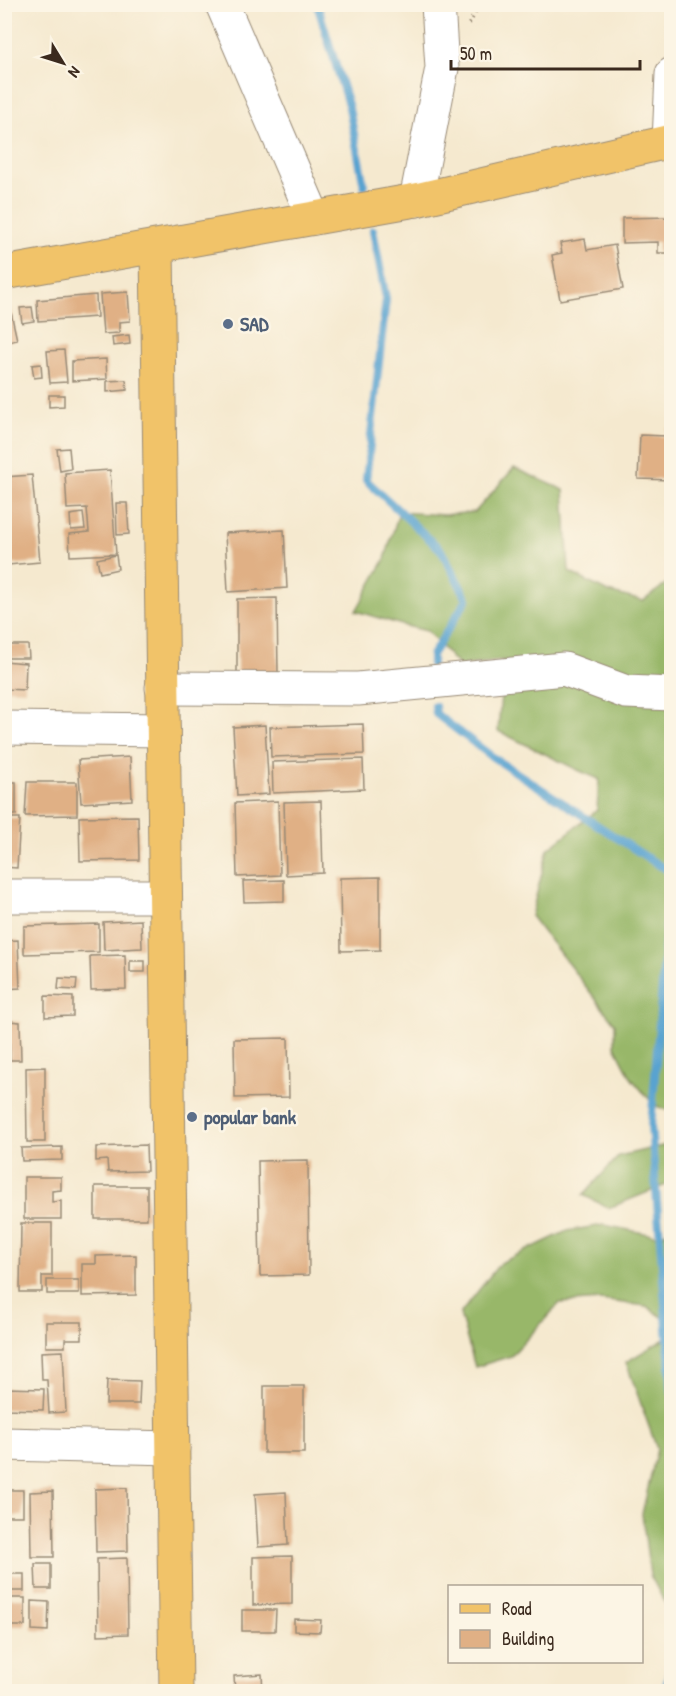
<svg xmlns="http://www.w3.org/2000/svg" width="676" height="1696" viewBox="0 0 676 1696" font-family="'Patrick Hand',sans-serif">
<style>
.forest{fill:#98b769;stroke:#6a7044;stroke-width:1.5}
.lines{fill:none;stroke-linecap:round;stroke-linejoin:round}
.stream{stroke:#59a3d0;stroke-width:8}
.building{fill:#e0b085}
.minor-casing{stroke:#988a76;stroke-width:35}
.major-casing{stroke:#988a76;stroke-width:35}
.path{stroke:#988a76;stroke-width:4;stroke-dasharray:1.5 4.5;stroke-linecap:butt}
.minor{stroke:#fff;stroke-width:33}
.major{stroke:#f1c369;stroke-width:33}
.service-dot{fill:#5c6f8a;stroke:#fcf5e5;stroke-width:2}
.labels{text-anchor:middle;stroke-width:5;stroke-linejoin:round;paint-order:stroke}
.service-label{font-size:20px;font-weight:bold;fill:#4e5e75;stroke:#fcf5e5;text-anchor:start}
</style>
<rect width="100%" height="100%" fill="#fcf5e5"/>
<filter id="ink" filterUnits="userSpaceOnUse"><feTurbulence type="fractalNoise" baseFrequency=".0167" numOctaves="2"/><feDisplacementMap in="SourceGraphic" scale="12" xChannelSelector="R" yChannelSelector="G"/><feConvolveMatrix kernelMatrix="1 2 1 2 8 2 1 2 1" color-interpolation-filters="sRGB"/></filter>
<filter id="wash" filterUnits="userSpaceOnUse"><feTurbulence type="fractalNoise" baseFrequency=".008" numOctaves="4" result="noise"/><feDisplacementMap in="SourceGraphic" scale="24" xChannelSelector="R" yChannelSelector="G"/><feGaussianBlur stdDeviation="1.35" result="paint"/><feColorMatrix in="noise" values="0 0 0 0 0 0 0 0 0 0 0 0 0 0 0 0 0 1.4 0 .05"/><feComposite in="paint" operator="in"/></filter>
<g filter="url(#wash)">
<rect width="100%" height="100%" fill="#f5e9cf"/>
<path class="forest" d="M514 468 564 490 569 572 608 592 643 601 671 580V1112L654 1105 632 1079 615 1046V1024L531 916 548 849 597 810 599 779 580 771 498 731 504 660 459 666 427 631 402 625 356 611 385 559 399 512 444 515 475 512Z
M671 1144V1183L609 1208 583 1195 619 1156Z
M604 1225 659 1236 671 1230V1323L646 1306 601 1300 560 1303 511 1356 475 1367 460 1314 500 1263 567 1231Z
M671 1335V1614L650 1575 642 1514 657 1449 626 1362Z"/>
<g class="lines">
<path class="stream" d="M317 4 349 108 364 186
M373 230 386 299 366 480 441 550 467 599 432 655V664
M435 706 436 714 494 758 671 873 651 1126 672 1391
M665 1692 672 1659"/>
</g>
<g id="blocks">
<path class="building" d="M672 217V253H658V242L622 243V218Z
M585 239 587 250 615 245 623 289 560 300 552 255 562 253 560 243Z
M128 292 130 321 119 322V333L103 334 100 294Z
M96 295 97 317 38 321 37 300Z
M32 307 34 321 22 323 20 308Z
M10 308 17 340 4 343V309Z
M129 335 130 344 113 346 112 337Z
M64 350 67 382 50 383 47 351Z
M106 359 107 379 72 381V361Z
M41 364 42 377 34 378 32 365Z
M126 380 127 390 107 392V381Z
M49 395H64V406L49 407Z
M667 428H672V480L638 479 640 435 667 436Z
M69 448 71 469 60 471 57 449Z
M110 470 116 554 70 556 69 534 89 532 87 508 67 509 65 473Z
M32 475 40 562 8 565 4 526V477Z
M116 503H127L129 534 117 535Z
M83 513 85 529 71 530 70 515Z
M284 530 287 588 228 592 225 533Z
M116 555 118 569 100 573 97 559Z
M277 598 278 675 237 676V599Z
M4 645H28L29 658H4Z
M4 661 26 663 25 690 4 689Z
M363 724 364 754 271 757 270 727Z
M265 725 269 794 237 796 233 727Z
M130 757 132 800 81 803 78 760Z
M363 759 364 789 273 793 272 762Z
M4 782H16V815H4Z
M27 782H77V815L25 816Z
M278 801 280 875 237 877 235 803Z
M321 801 323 873 286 875 284 802Z
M138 816 139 860 80 861 79 817Z
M4 818H20L17 868 4 867Z
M380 877V950L341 951 340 878Z
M284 880V901L244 902 243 881Z
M141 920 142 948 104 950 103 922Z
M99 924V952L24 954V926Z
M18 940 20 988 4 989V941Z
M125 955 126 989 91 990 90 956Z
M130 961H145V972H130Z
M59 978 77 979 76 990 58 989Z
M45 996 73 997V1016L45 1017Z
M9 1021 20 1022 21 1060H10Z
M288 1038 289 1097 235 1098 234 1039Z
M45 1067V1142H27L26 1068Z
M146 1145 147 1171 108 1172 107 1160 96 1161V1147Z
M62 1147V1160L22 1161 21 1148Z
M308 1160 309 1275 260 1276 258 1161Z
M24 1177H61V1190L52 1191V1202L61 1201V1219H24Z
M95 1186H147V1219H95Z
M21 1223H52V1276H42V1292H20Z
M136 1255V1295L82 1296V1264H96V1256Z
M47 1280H79V1294H47Z
M46 1322H82V1339H65V1347H46Z
M63 1351 66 1412 49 1413 47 1380H42L41 1352Z
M107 1380 140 1381 139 1404H106Z
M264 1386H304V1453H264Z
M4 1388 44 1389 43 1410 4 1409Z
M127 1488 128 1551 96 1552 95 1489Z
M4 1490H23V1516H4Z
M53 1491 54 1557H31L30 1492Z
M286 1492 288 1545 258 1547 255 1494Z
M292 1556V1604L253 1605V1557Z
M127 1558 128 1634 98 1635 97 1559Z
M35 1564H51V1589H36Z
M4 1574H24V1591H4Z
M4 1598H25V1626H4Z
M32 1601 49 1602 48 1631 32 1630Z
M242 1610H276L275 1631H242Z
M294 1619 321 1620 320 1632 294 1631Z
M262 1674 263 1692H235L234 1676Z"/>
</g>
</g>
<g filter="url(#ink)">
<use href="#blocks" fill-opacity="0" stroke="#988a76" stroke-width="1.5"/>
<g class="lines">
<g class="minor-casing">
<path id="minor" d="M222 4 314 218
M669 142 672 74
M416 200 442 68 438 4
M162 688 358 689 564 669 626 692 672 694
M4 728 163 730
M4 896H165
M4 1444 173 1448"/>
</g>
<g class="major-casing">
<path id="major" d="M157 247 176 1692
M4 273 416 200 672 141"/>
</g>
<path class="path" d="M469 24 480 4"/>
<use href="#minor" class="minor"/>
<use href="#major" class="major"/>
</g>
</g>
<g class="service-dot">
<circle cx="228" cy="324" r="6"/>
<circle cx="192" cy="1117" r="6"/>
</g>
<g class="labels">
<g class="service-label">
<text x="240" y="331">SAD</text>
<text x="204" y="1124">popular bank</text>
</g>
</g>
<rect width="676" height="1696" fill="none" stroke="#fcf5e5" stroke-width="24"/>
<rect x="448" y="1585" width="195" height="78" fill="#fcf5e5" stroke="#afa495" stroke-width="1.5"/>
<rect x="460" y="1604" width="30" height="9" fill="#f1c369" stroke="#afa495" stroke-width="1.5"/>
<text x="502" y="1615" font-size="18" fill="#3b2a1e">Road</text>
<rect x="460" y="1630" width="30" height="18" fill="#e0b085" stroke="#afa495" stroke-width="1.5"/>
<text x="502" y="1645" font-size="18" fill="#3b2a1e">Building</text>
<g transform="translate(63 63) rotate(128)" stroke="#fcf5e5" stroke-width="4.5" paint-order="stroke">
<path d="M0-4.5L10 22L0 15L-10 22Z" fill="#3b2a1e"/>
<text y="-9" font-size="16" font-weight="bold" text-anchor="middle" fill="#3b2a1e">N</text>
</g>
<path d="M451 60v9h189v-9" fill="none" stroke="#3b2a1e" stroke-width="3"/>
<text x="460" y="60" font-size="18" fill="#3b2a1e" stroke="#fcf5e5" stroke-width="4.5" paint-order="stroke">50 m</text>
</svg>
